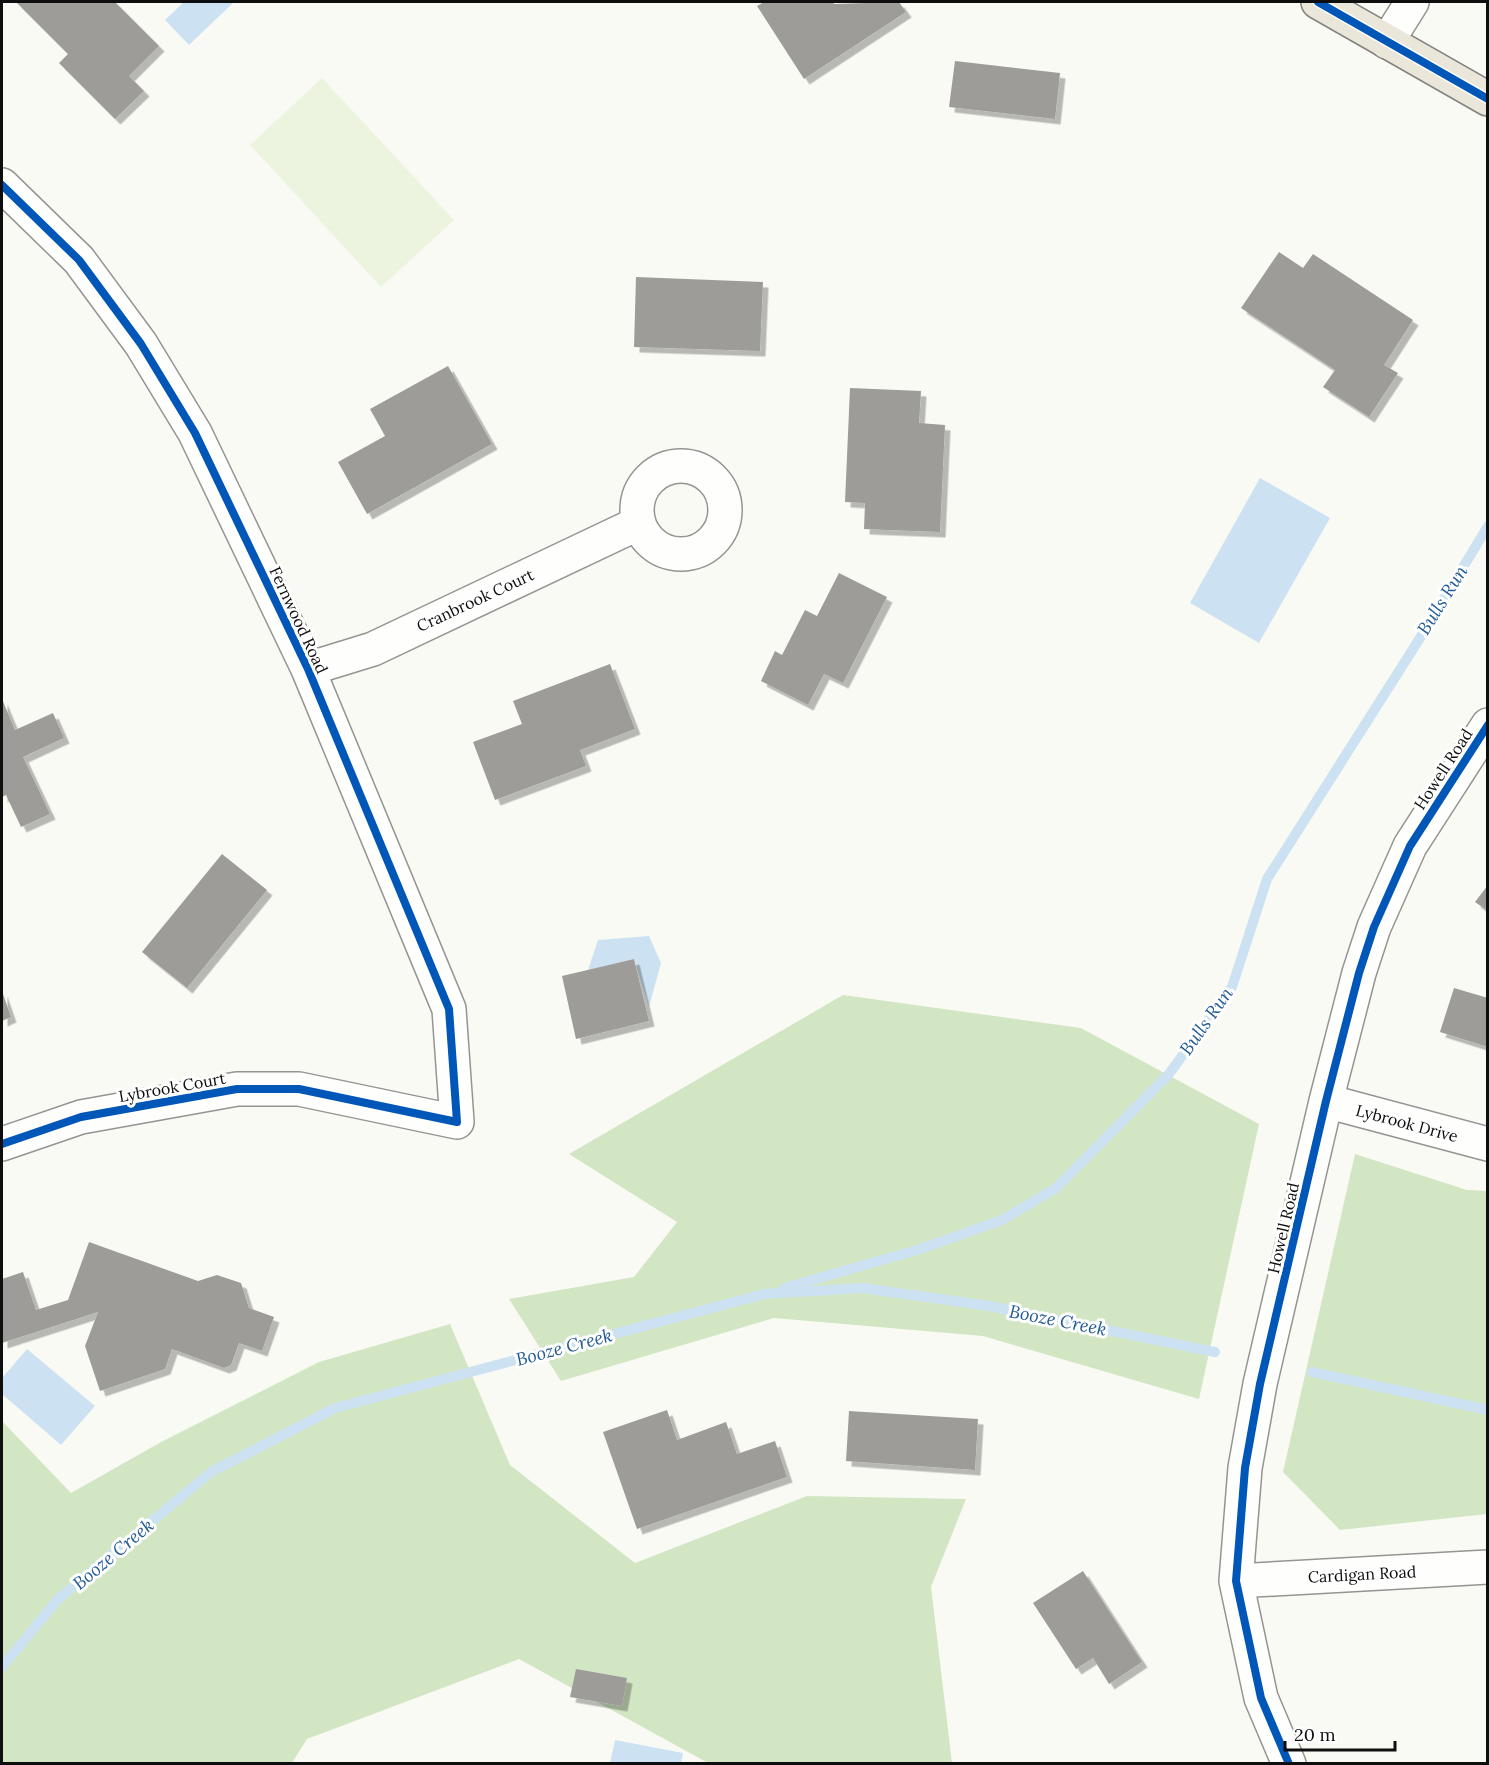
<svg xmlns="http://www.w3.org/2000/svg" width="1489" height="1765" viewBox="0 0 1489 1765" font-family="Lora,serif">
<style>
.forest{fill:#d2e6c4}
.pitch{fill:#ecf3df}
.water{fill:#cce2f2}
.lines{fill:none;stroke-linecap:round;stroke-linejoin:round}
.stream{stroke:#cce2f2;stroke-width:10}
.building{fill:#9e9c99;filter:url(#shadow)}
.minor-casing{stroke:#949492;stroke-width:36}
.major-casing{stroke:#82827f;stroke-width:36}
.minor{stroke:#fefefd;stroke-width:33}
.major{stroke:#eae7da;stroke-width:33}
.cycleway-casing{stroke:#fff;stroke-width:11}
.cycleway{stroke:#0057b8;stroke-width:8}
.labels{text-anchor:middle;dominant-baseline:central;stroke-width:6;stroke-linejoin:round;paint-order:stroke}
.street-label{font-size:16px;fill:#0e0e0e;stroke:#fff}
.water-label{font-size:18px;font-style:italic;fill:#225b95;stroke:#fff}
</style>
<defs>
<filter id="shadow"><feDropShadow dx="5.5" dy="5.5" stdDeviation="0" flood-color="#0004"/></filter>
</defs>
<rect width="100%" height="100%" fill="#fafaf4"/>
<path class="forest" d="M 843,995 L 1081,1028 L 1259,1124 L 1199,1399 L 983,1336 L 774,1318 L 561,1381 L 509,1299 L 634,1277 L 677,1222 L 569,1154 Z
M 1355,1154 L 1467,1190 L 1487,1191 L 1487,1514 L 1340,1530 L 1283,1472 Z
M 450,1324 L 510,1465 L 635,1563 L 807,1496 L 966,1499 L 931,1587 L 952,1763 L 708,1763 L 519,1659 L 307,1739 L 292,1763 L 2,1763 L 2,1421 L 71,1493 L 161,1442 L 319,1362 Z"/>
<path class="pitch" d="M 322,78 L 454,220 L 381,287 L 250,145 Z"/>
<path class="water" d="M 184,2 L 234,2 L 189,45 L 165,20 Z
M 1260,478 L 1330,518 L 1259,643 L 1190,603 Z
M 649,936 L 661,963 L 649,1007 L 634,959 L 588,970 L 598,940 Z
M 27,1349 L 95,1406 L 61,1445 L 2,1394 L 2,1378 Z
M 615,1740 L 683,1753 L 681,1763 L 610,1763 Z"/>
<g class="lines">
<path class="stream" d="M 784,1288 L 917,1250 L 1002,1220 L 1056,1188 L 1169,1074 L 1232,987 L 1267,879 L 1420,638 L 1488,526
M 1312,1372 L 1488,1410
M 2,1667 L 58,1599 L 211,1472 L 335,1408 L 764,1294 L 863,1288 L 989,1306 L 1215,1352"/>
</g>
<path class="building" d="M 16,2 L 115,2 L 159,46 L 129,76 L 144,91 L 115,119 L 59,63 L 68,54 Z
M 764,2 L 833,2 L 834,4 L 899,2 L 906,12 L 804,79 L 757,6 Z
M 955,61 L 1060,73 L 1055,119 L 949,107 Z
M 1279,252 L 1303,268 L 1313,254 L 1413,320 L 1384,365 L 1398,373 L 1369,417 L 1323,387 L 1335,370 L 1241,308 Z
M 636,277 L 763,282 L 760,351 L 634,347 Z
M 448,366 L 492,444 L 367,514 L 338,462 L 385,436 L 370,409 Z
M 850,388 L 921,391 L 919,423 L 945,425 L 940,532 L 864,529 L 865,503 L 845,502 Z
M 839,573 L 887,597 L 843,683 L 824,674 L 808,705 L 761,681 L 775,651 L 782,655 L 805,610 L 817,616 Z
M 610,664 L 635,729 L 580,750 L 586,766 L 495,800 L 473,742 L 522,724 L 513,701 Z
M 2,699 L 15,730 L 53,713 L 64,738 L 23,757 L 50,814 L 21,827 L 6,795 L 2,797 Z
M 222,854 L 267,890 L 187,988 L 142,952 Z
M 1488,885 L 1488,911 L 1475,902 Z
M 634,959 L 649,1021 L 576,1039 L 562,976 Z
M 1454,988 L 1488,998 L 1488,1047 L 1440,1032 Z
M 2,991 L 11,1017 L 2,1021 Z
M 89,1242 L 198,1281 L 217,1275 L 241,1283 L 249,1308 L 274,1317 L 262,1351 L 239,1343 L 231,1365 L 224,1368 L 172,1349 L 165,1369 L 100,1391 L 85,1346 L 98,1312 L 2,1343 L 2,1279 L 23,1272 L 36,1310 L 68,1300 Z
M 667,1410 L 677,1440 L 726,1422 L 737,1454 L 775,1441 L 787,1477 L 637,1529 L 603,1432 Z
M 849,1411 L 978,1419 L 975,1470 L 846,1461 Z
M 1083,1571 L 1142,1662 L 1109,1684 L 1093,1658 L 1076,1669 L 1033,1603 Z
M 576,1669 L 627,1678 L 622,1706 L 570,1697 Z"/>
<g class="lines">
<g class="minor-casing">
<path id="minor" d="M 1387,42 L 1412,2
M 2,185 L 79,260 L 141,344 L 195,433 L 308,669 L 449,1009 L 457,1122 L 299,1089 L 237,1089 L 81,1117 L 2,1144
M637 510a44 44 0 1 1 88 0a44 44 0 1 1-88 0Z
M 308,669 L 373,649 L 639,523
M 1326,1101 L 1488,1144
M 1236,1581 L 1488,1567
M 1289,1764 L 1261,1698 L 1236,1581 L 1245,1468 L 1260,1384 L 1326,1101 L 1359,973 L 1374,927 L 1410,846 L 1488,725"/>
</g>
<g class="major-casing">
<path id="major" d="M 1318,2 L 1488,99"/>
</g>
<use href="#minor" class="minor"/>
<use href="#major" class="major"/>
<g class="cycleway-casing">
<path id="cycleway" d="M 1318,2 L 1488,99
M 2,185 L 79,260 L 141,344 L 195,433 L 308,669 L 449,1009 L 457,1122 L 299,1089 L 237,1089 L 81,1117 L 2,1144
M 1289,1764 L 1261,1698 L 1236,1581 L 1245,1468 L 1260,1384 L 1326,1101 L 1359,973 L 1374,927 L 1410,846 L 1488,725"/>
</g>
<use href="#cycleway" class="cycleway"/>
</g>
<g class="labels">
<g class="street-label">
<text transform="translate(475 600) rotate(-25)">Cranbrook Court</text>
<text transform="translate(299 620) rotate(65)">Fernwood Road</text>
<text transform="translate(1443 769) rotate(-57)">Howell Road</text>
<text transform="translate(172 1087) rotate(-10)">Lybrook Court</text>
<text transform="translate(1407 1123) rotate(15)">Lybrook Drive</text>
<text transform="translate(1283 1228) rotate(-77)">Howell Road</text>
<text transform="translate(1362 1574) rotate(-3)">Cardigan Road</text>
</g>
<g class="water-label">
<text transform="translate(1442 600) rotate(-58)">Bulls Run</text>
<text transform="translate(1206 1021) rotate(-55)">Bulls Run</text>
<text transform="translate(1058 1320) rotate(11)">Booze Creek</text>
<text transform="translate(564 1347) rotate(-15)">Booze Creek</text>
<text transform="translate(113 1554) rotate(-40)">Booze Creek</text>
</g>
</g>
<rect width="1489" height="1765" fill="none" stroke="#0e0e0e" stroke-width="6"/>
<path d="M1285 1741v9h110v-9" fill="none" stroke="#0e0e0e" stroke-width="3"/>
<text x="1294" y="1741" font-size="18" fill="#0e0e0e" stroke="#ffffff" stroke-width="4.5" paint-order="stroke">20 m</text>
</svg>
